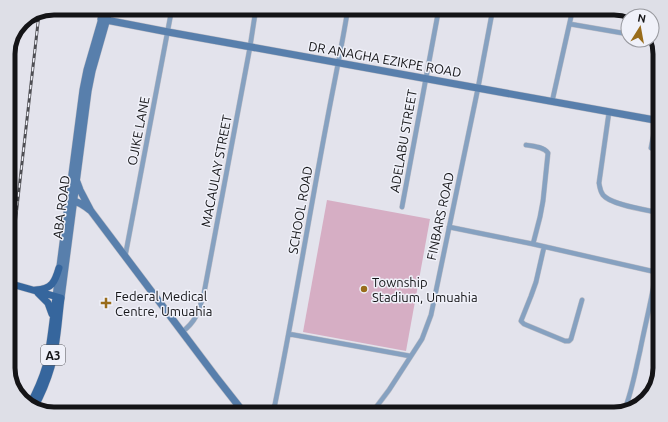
<svg xmlns="http://www.w3.org/2000/svg" width="668" height="422" viewBox="0 0 668 422" font-family="Ubuntu,sans-serif">
<style>
.green{fill:#d6aec4}
.lines{fill:none;stroke-linecap:round;stroke-linejoin:round}
.street-casing{stroke:#bebec6;stroke-width:5.5}
.secondary-casing{stroke:#bebec6;stroke-width:8}
.primary-casing{stroke:#bebec6;stroke-width:8}
.street{stroke:#86a1c0;stroke-width:4.5}
.secondary{stroke:#587fac;stroke-width:7}
.primary{stroke:#36669d;stroke-width:7}
.rail-casing{stroke:#4e4e53;stroke-width:3}
.rail{stroke:#f0f1f9;stroke-width:1.5;stroke-dasharray:4.5;stroke-linecap:butt}
.poi-dot{fill:#996c1b;stroke:#f0f1f9;stroke-width:1.5}
.labels{text-anchor:middle;dominant-baseline:central;stroke-width:3;stroke-linejoin:round;paint-order:stroke}
.shield{fill:#f0f1f9;stroke:#56565b;stroke-width:1}
.shield-label{font-size:12px;font-weight:bold;fill:#141417}
.street-label{font-size:13px;fill:#141417;stroke:#f0f1f9}
.poi-label{font-size:13px;fill:#141417;stroke:#f0f1f9;text-anchor:start}
.rim{fill:none;stroke:#141417;stroke-width:5}
</style>
<rect width="100%" height="100%" fill="#e3e3ec"/>
<path class="green" d="M 327,200 L 430,219 L 406,351 L 303,332 Z"/>
<g class="lines">
<g class="street-casing">
<path id="street" d="M 570,24 L 628,34
M 552,102 L 573,8
M 609,112 L 599,183 C 600,188 600,191 603,195 C 611,205 647,210 660,213
M 526,145 C 534,146 544,147 548,153 L 543,201 L 540,217 L 533,244
M 651,148 L 660,102
M 402,207 L 439,8
M 449,227 L 533,244 L 660,273
M 544,247 L 536,282 L 531,296 L 521,321 L 524,324 L 565,341 L 569,341 L 571,339 L 582,300
M 125,257 L 172,8
M 182,332 C 197,321 199,310 204,293 L 250,47 L 256,8
M 289,334 L 410,356
M 624,411 C 632,392 635,372 640,351 C 645,325 652,299 656,272
M 271,414 L 275,404 C 294,310 309,216 327,121 C 334,83 342,46 348,8
M 371,414 L 389,390 L 422,339 L 431,315 L 478,88 L 493,8"/>
</g>
<g class="secondary-casing">
<path id="secondary" d="M 101,19 L 168,32 L 660,121
M 77,182 L 80,190 L 91,211 L 216,377 L 245,414
M 70,200 C 77,201 85,206 91,211
M 56,297 L 83,90 L 87,70 L 105,8
M 61,298 L 88,91 L 92,71 L 110,8"/>
</g>
<g class="primary-casing">
<path id="primary" d="M 8,283 L 61,298 C 58,321 57,345 51,367 C 47,381 41,395 34,408
M 36,290 C 52,289 55,282 59,268
M 38,293 L 48,303 L 52,314
M 29,406 C 36,393 42,380 46,366 C 51,343 53,320 56,297"/>
</g>
<use href="#street" class="street"/>
<use href="#secondary" class="secondary"/>
<use href="#primary" class="primary"/>
<g class="rail-casing">
<path id="rail" d="M 8,286 L 39,14"/>
</g>
<use href="#rail" class="rail"/>
</g>
<g class="poi-dot">
<circle cx="364" cy="289" r="4"/>
<path d="M104 297h4v4h4v4h-4v4h-4v-4h-4v-4h4z"/>
</g>
<g class="labels">
<rect class="shield" x="41" y="345" width="24" height="20" rx="3"/>
<g class="shield-label">
<text x="53" y="355">A3</text>
</g>
<g class="street-label">
<text transform="translate(385 59) rotate(10)">DR ANAGHA EZIKPE ROAD</text>
<text transform="translate(138 131) rotate(-79)">OJIKE LANE</text>
<text transform="translate(403 141) rotate(-80)">ADELABU STREET</text>
<text transform="translate(216 171) rotate(-79)">MACAULAY STREET</text>
<text transform="translate(61 207) rotate(-83)">ABA ROAD</text>
<text transform="translate(300 210) rotate(-80)">SCHOOL ROAD</text>
<text transform="translate(440 216) rotate(-78)">FINBARS ROAD</text>
</g>
<g class="poi-label">
<text x="372" y="282">Township<tspan x="372" dy="15">Stadium, Umuahia</tspan></text>
<text x="115" y="296">Federal Medical<tspan x="115" dy="15">Centre, Umuahia</tspan></text>
</g>
</g>
<path d="M0 0H668V422H0ZM54 15H614A39 39 0 0 1 653 54V368A39 39 0 0 1 614 407H54A39 39 0 0 1 15 368V54A39 39 0 0 1 54 15Z" fill="#dedfe7" fill-rule="evenodd"/>
<path class="rim" d="M54 15H614A39 39 0 0 1 653 54V368A39 39 0 0 1 614 407H54A39 39 0 0 1 15 368V54A39 39 0 0 1 54 15Z"/>
<g transform="translate(640 28) rotate(11)"><circle r="19" fill="#f0f1f9" stroke="#98999f"/>
<path d="M0-3L7 15L0 10L-7 15Z" fill="#996c1b"/>
<text y="-6" font-size="11" font-weight="bold" text-anchor="middle" fill="#141417">N</text>
</g>
</svg>
